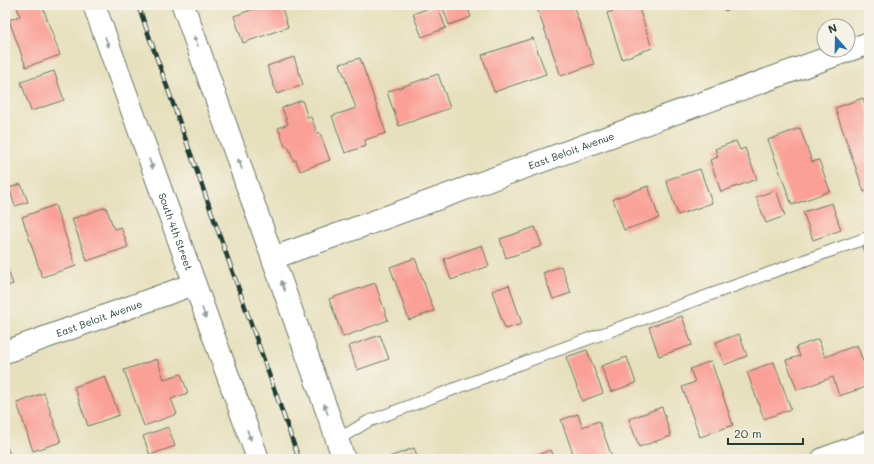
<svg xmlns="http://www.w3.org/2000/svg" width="874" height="464" viewBox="0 0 874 464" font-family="Mali,sans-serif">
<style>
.building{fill:#faa097}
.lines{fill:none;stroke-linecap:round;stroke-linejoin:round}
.service-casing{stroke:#657664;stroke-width:13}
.minor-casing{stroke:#657664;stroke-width:24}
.service{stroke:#fff;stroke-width:11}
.minor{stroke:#fff;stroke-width:22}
.rail-casing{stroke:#1f3d34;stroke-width:4.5}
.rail{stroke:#f7f3e8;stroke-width:3;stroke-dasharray:9;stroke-linecap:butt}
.oneway{fill:#8f9e9a}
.labels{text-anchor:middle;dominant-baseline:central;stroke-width:3.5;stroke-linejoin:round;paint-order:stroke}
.street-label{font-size:10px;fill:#1f3d34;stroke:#f7f3e8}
</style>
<rect width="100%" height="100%" fill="#f7f3e8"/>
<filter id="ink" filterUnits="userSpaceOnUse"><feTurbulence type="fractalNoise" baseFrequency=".025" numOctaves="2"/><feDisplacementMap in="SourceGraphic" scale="8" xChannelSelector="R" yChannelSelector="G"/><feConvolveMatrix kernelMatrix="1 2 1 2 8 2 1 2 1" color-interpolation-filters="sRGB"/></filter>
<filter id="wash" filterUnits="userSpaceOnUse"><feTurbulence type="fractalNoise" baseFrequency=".012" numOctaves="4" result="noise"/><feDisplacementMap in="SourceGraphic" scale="16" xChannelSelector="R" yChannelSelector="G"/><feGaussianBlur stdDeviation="0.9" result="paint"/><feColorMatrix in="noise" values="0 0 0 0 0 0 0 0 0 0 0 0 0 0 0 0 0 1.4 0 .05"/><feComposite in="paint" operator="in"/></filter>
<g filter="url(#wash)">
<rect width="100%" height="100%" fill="#e7e0bd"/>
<g id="blocks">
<path class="building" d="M 23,5 L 42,5 L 60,55 L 26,67 L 9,20 L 20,16 L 17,7 Z
M 265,5 L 281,5 L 288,27 L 243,43 L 234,16 Z
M 437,5 L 446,28 L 422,37 L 413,14 Z
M 442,5 L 467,5 L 471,17 L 449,25 Z
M 555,5 L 573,5 L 594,64 L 561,76 L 538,11 Z
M 631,5 L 638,5 L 652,48 L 622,59 L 607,13 Z
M 722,5 L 742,5 L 725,11 Z
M 533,38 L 546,74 L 494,92 L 482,55 Z
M 294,57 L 303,85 L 277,94 L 267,66 Z
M 360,58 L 386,133 L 365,140 L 366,146 L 345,153 L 332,116 L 356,108 L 340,64 Z
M 54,71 L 64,100 L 31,111 L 21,82 Z
M 438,74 L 450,108 L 399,126 L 387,92 Z
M 863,98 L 869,115 L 869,190 L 864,192 L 835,108 Z
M 302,100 L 308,118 L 311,117 L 317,133 L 320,133 L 330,160 L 300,171 L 296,160 L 294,161 L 288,146 L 285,146 L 278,128 L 288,124 L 282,108 Z
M 5,105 L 8,113 L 5,114 Z
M 800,128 L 812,162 L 819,160 L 830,191 L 792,205 L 768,140 Z
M 736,141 L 740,150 L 745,148 L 757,179 L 721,192 L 710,160 L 718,157 L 715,149 Z
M 700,169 L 712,203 L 678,215 L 666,180 Z
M 21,184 L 28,202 L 15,206 L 9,188 Z
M 648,186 L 659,218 L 624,230 L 613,199 Z
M 776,190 L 785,216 L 766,223 L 756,197 Z
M 832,203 L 841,230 L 813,240 L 803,212 Z
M 55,205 L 76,266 L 42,277 L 22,217 Z
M 106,207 L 114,229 L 121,227 L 128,247 L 87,261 L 72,219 Z
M 535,227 L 542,246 L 506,258 L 500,239 Z
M 869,244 L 869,264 L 862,247 Z
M 482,245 L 489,266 L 451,280 L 444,259 Z
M 415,258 L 434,311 L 409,320 L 390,267 Z
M 5,262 L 13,284 L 5,287 Z
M 561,266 L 571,293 L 553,299 L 543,273 Z
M 375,283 L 388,320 L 343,337 L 329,299 Z
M 509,285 L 522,324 L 505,329 L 492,291 Z
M 682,316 L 692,345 L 659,356 L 649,327 Z
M 739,334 L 747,356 L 724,365 L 716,342 Z
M 380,335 L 389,359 L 357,370 L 349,346 Z
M 818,339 L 825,357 L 857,345 L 869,377 L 869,386 L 839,396 L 833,377 L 797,390 L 786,360 L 800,356 L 796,347 Z
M 587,350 L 603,393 L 582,401 L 566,357 Z
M 627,357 L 636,383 L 611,392 L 601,366 Z
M 157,359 L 164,379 L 181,374 L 188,393 L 171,399 L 177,414 L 144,426 L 124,370 Z
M 711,361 L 733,425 L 700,437 L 682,387 L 695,382 L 690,369 Z
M 774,362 L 791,409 L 764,419 L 747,372 Z
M 105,376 L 119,415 L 88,426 L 74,387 Z
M 44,393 L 61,442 L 33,451 L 17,403 Z
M 662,407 L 671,436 L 639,447 L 629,419 Z
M 578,414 L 582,427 L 599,421 L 612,457 L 607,459 L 575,459 L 561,420 Z
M 168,427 L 175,446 L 150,455 L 143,436 Z
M 5,442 L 11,457 L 6,459 L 5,459 Z
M 414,448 L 418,459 L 384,459 Z
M 551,450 L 555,459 L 525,459 Z
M 43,454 L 45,459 L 28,459 Z"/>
</g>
</g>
<g filter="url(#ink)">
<use href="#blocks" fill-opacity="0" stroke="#657664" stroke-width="1"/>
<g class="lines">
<g class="service-casing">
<path id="service" d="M 337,440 L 367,422 L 533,359 L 869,237"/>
</g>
<g class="minor-casing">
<g id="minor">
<path id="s1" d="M 94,5 L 258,459"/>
<path d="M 183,5 L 344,459"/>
<path id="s2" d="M 273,258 L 869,43"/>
<path id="s3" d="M 5,352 L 194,284"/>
<path d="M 823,459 L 869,442"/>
</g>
</g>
<use href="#service" class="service"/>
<use href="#minor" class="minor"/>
<g class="rail-casing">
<path id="rail" d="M 138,5 L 299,459"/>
</g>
<use href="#rail" class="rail"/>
</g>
<defs><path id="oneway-solid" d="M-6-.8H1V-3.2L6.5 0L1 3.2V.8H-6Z"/></defs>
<g class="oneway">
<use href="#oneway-solid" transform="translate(196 41) rotate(-110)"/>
<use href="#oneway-solid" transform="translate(107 42) rotate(70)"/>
<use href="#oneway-solid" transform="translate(151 164) rotate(70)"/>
<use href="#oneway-solid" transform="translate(240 164) rotate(-110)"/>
<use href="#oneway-solid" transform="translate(283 286) rotate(-109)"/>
<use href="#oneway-solid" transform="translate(204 313) rotate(70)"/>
<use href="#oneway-solid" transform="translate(326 409) rotate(-109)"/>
<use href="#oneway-solid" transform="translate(249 435) rotate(70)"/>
</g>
</g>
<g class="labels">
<g class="street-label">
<text stroke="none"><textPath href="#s2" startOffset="317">East Beloit Avenue</textPath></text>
<text stroke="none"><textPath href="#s1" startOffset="241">South 4th Street</textPath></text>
<text stroke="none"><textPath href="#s3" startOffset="100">East Beloit Avenue</textPath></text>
</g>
</g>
<rect width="874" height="464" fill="none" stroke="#f7f3e8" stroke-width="20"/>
<g transform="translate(836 38) rotate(340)"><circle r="19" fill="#f7f3e8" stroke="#a1aaa0"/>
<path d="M0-3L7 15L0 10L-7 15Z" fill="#1f6fb2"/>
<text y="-6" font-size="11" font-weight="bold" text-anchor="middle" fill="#1f3d34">N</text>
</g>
<path d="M728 438v6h75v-6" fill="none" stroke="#1f3d34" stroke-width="2"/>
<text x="734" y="438" font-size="12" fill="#1f3d34" stroke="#f7f3e8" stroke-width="3" paint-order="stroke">20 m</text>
</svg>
